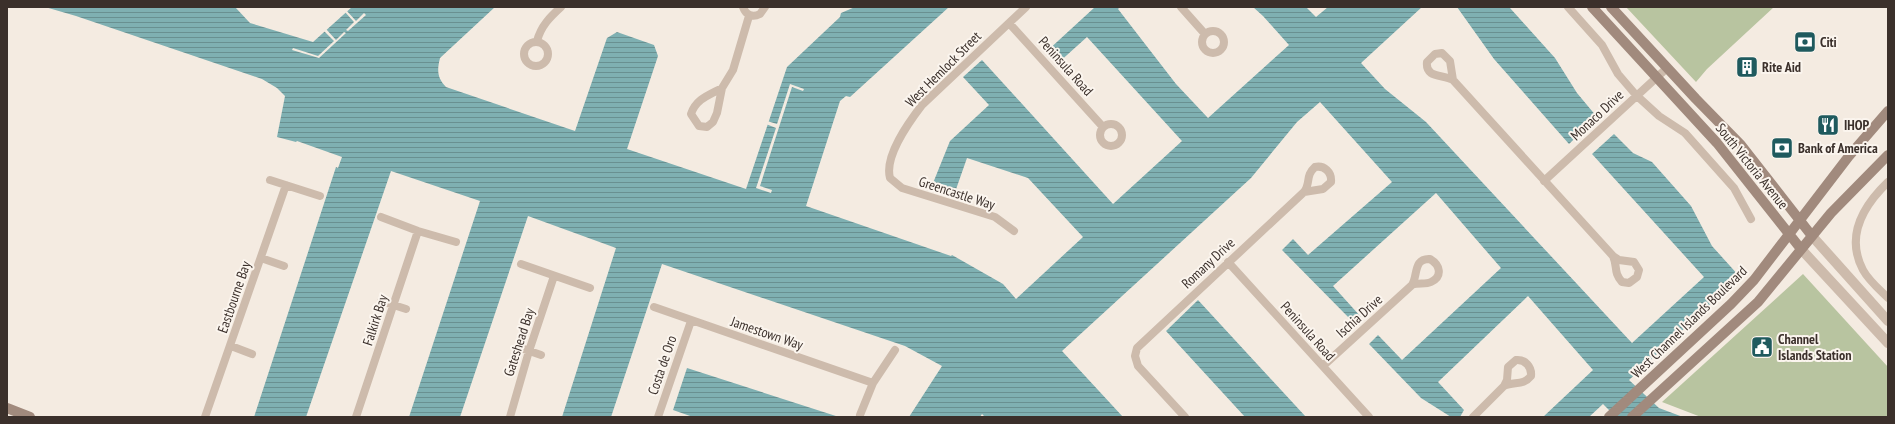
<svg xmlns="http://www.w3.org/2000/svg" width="1895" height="424" viewBox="0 0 1895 424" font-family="'PT Sans Narrow',sans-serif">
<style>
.green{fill:#b8c4a0}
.water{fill:url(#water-rules)}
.pier{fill:#f4ebe1}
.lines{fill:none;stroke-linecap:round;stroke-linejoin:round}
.minor{stroke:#cdbbac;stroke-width:8}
.tertiary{stroke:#cdbbac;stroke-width:10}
.secondary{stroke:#a18a7d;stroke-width:10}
.labels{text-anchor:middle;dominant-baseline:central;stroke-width:4;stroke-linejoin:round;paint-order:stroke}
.poi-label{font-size:14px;font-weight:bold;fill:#3b302b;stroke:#fbf5ee;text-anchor:start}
.street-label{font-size:14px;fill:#3b302b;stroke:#fbf5ee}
</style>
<defs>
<pattern id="water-rules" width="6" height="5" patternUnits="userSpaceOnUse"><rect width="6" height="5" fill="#7fb0b2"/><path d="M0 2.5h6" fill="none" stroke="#699091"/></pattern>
</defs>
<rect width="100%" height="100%" fill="#f4ebe1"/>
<path class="green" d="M 1626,7 L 1774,7 L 1707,69 L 1696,82 Z
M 1803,274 L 1888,367 L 1888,417 L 1701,417 L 1662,402 Z"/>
<path class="water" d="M 45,7 L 235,7 L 250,23 L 313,42 L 352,7 L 495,7 L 440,58 C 437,70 437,78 446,87 L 575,131 L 607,38 L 617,32 L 654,45 L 658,56 L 627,149 L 746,189 L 787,67 L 840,17 L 841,13 L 855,7 L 949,7 L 850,97 L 846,96 L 840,101 L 806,206 L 951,256 L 952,255 L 1003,284 L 1016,299 L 1083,237 L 1028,178 L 967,158 L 954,195 L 931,188 L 950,141 L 989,105 L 963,77 L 982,60 L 1113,204 L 1182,141 L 1087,37 L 1057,64 L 1046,52 L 1095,7 L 1120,7 L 1118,9 L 1176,84 L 1208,118 L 1289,45 L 1263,16 L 1253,7 L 1306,7 L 1316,17 L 1328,7 L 1422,7 L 1361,63 L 1385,89 L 1426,122 L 1632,343 L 1704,277 L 1592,154 L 1614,134 L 1633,153 L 1652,162 L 1691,206 L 1712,246 L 1740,277 L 1629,380 L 1659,408 L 1683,417 L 1616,417 L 1603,404 L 1589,417 L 1543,417 L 1593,370 L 1528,296 L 1438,382 L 1464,410 L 1460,417 L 1451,417 L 1421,398 L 1369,344 L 1378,335 L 1402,360 L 1501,268 L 1436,193 L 1333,286 L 1361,317 L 1354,323 L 1282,250 L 1293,239 L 1308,255 L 1392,182 L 1320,102 L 1297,122 L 1251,178 L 1062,351 L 1123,417 L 985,417 L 982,414 L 980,417 L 909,417 L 942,366 L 905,346 L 662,264 L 611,417 L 562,417 L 616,248 L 528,216 L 460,417 L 409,417 L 480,201 L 391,171 L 306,417 L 254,417 L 336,167 L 338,168 L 342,157 L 297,141 L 296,142 L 277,137 L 285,96 L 277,88 L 262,79 L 76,16 Z
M 1457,7 L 1510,8 L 1555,58 L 1577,93 L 1597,117 L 1569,144 L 1494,59 Z
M 1198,300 L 1306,417 L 1245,417 L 1166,331 Z
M 687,368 L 839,417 L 693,417 L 673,410 Z"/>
<path class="pier" d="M 346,10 L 356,21 L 364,13 L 366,15 L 348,31 L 346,30 L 354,22 L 345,12 Z
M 326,29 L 336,40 L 344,32 L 346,33 L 319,58 L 292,50 L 293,48 L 318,56 L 334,41 L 324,31 Z
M 790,84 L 804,89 L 803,91 L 792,87 L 760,186 L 772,190 L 771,193 L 756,188 L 776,128 L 766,124 L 767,121 L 777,124 Z"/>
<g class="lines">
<path class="minor" d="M 743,7 C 746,15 752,18 760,14 L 765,7
M 1181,7 L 1205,34
M 1568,7 L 1602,45 L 1618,74 L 1636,95 L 1659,116 L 1685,133 L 1734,188 L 1751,219
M 1009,23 L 1103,127
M1202 42a11 11 0 1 1 22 0a11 11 0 1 1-22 0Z
M 537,41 C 541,26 550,17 561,7
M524 54a12 12 0 1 1 24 0a12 12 0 1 1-24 0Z
M 1453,80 L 1450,61 L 1442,53 L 1435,54 L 1427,62 C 1425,79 1444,74 1453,80 L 1613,256
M 722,88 C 709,95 696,99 691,114 L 699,126 L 707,127 L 713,122 L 717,113 L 722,88 L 733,70 L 749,16
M1100 135a11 11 0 1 1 22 0a11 11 0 1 1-22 0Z
M 1315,167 C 1324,165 1332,172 1331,182 L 1323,189 L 1304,192 C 1311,183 1305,176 1315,167 Z
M 270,180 L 320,196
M 1544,181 L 1667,68
M 1888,182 C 1863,206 1845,236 1863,270 C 1869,281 1880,290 1888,298
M 381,217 L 418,231 L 456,242
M 1014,231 L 995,217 L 902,188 L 890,178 C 884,156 909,122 922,105 L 1026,7
M 1613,256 L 1619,260 L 1634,262 L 1639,270 L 1637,277 L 1629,283 L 1622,282 C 1613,272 1618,267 1613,256 Z
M 261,258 L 284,266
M 1430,259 C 1440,265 1443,276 1431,282 C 1425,285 1418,282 1412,285 C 1418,276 1413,258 1430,259 Z
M 1228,262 L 1369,417
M 521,264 L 590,288
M 381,301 L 406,309
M 654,307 L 873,383
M 231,346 L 252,354
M 518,347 L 541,355
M 1516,360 C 1525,359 1532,367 1531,376 C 1523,386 1514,381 1504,386 L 1507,380 L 1508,367 Z
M 1323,366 L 1412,285
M 860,415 L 873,383 L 895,350
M 205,417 L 286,185
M 356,417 L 418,231
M 510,417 L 529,351 L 554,276
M 658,417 L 691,321
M 1185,417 L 1138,366 L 1135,356 L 1137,348 L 1304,192
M 1473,417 L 1504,386"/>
<path class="tertiary" d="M 1812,236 L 1888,321
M 1801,249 L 1888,343"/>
<path class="secondary" d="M 1592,7 L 1717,143 L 1801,249
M 1611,7 L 1696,99 L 1741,145 L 1812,236
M 7,408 L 30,417
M 1609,417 L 1731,304 L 1754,280 L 1849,156 L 1888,111
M 1632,417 L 1758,302 L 1831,213 L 1888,155"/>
</g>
<defs>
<g id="bank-square" transform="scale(1.15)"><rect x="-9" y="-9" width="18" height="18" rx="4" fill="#1f5a5e" stroke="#fbf5ee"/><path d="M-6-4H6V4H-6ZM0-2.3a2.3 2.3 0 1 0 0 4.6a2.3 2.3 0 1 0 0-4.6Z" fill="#fff"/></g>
<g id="building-square" transform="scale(1.15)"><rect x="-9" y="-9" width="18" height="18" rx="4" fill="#1f5a5e" stroke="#fbf5ee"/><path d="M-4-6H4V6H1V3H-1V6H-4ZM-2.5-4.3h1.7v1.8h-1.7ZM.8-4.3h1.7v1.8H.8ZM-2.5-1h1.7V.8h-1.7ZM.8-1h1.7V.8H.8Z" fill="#fff"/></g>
<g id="restaurant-square" transform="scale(1.15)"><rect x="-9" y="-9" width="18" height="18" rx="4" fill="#1f5a5e" stroke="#fbf5ee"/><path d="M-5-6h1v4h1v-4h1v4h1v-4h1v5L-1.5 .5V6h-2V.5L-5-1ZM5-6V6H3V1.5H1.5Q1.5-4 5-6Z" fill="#fff"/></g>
<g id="civic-square" transform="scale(1.15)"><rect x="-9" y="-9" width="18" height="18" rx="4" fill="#1f5a5e" stroke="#fbf5ee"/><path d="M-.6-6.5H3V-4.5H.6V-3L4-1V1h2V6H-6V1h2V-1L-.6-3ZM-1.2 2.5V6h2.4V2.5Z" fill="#fff"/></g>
</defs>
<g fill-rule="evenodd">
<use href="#bank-square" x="1805" y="42"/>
<use href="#building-square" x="1747" y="67"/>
<use href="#restaurant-square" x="1828" y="125"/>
<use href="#bank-square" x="1782" y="148"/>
<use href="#civic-square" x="1762" y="347"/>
</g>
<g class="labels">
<g class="poi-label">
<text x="1820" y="42">Citi</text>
<text x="1762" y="67">Rite Aid</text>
<text x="1844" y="125">IHOP</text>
<text x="1798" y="148">Bank of America</text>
<text x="1778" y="339">Channel<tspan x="1778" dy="16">Islands Station</tspan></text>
</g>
<g class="street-label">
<text transform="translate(1066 66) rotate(48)">Peninsula Road</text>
<text transform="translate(943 69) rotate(-45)">West Hemlock Street</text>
<text transform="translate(1597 115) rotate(-43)">Monaco Drive</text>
<text transform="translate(1752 166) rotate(51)">South Victoria Avenue</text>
<text transform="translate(957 193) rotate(18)">Greencastle Way</text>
<text transform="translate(1208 263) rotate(-43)">Romany Drive</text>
<text transform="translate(234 297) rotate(-71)">Eastbourne Bay</text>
<text transform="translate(1359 316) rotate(-42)">Ischia Drive</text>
<text transform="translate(375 320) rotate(-72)">Falkirk Bay</text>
<text transform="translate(1689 322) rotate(-44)">West Channel Islands Boulevard</text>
<text transform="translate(1308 331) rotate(48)">Peninsula Road</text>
<text transform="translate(767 333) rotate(19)">Jamestown Way</text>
<text transform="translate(519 342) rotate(-72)">Gateshead Bay</text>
<text transform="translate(662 365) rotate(-71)">Costa de Oro</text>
</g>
</g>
<rect width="1895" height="424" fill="none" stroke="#3b302b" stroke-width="16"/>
</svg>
